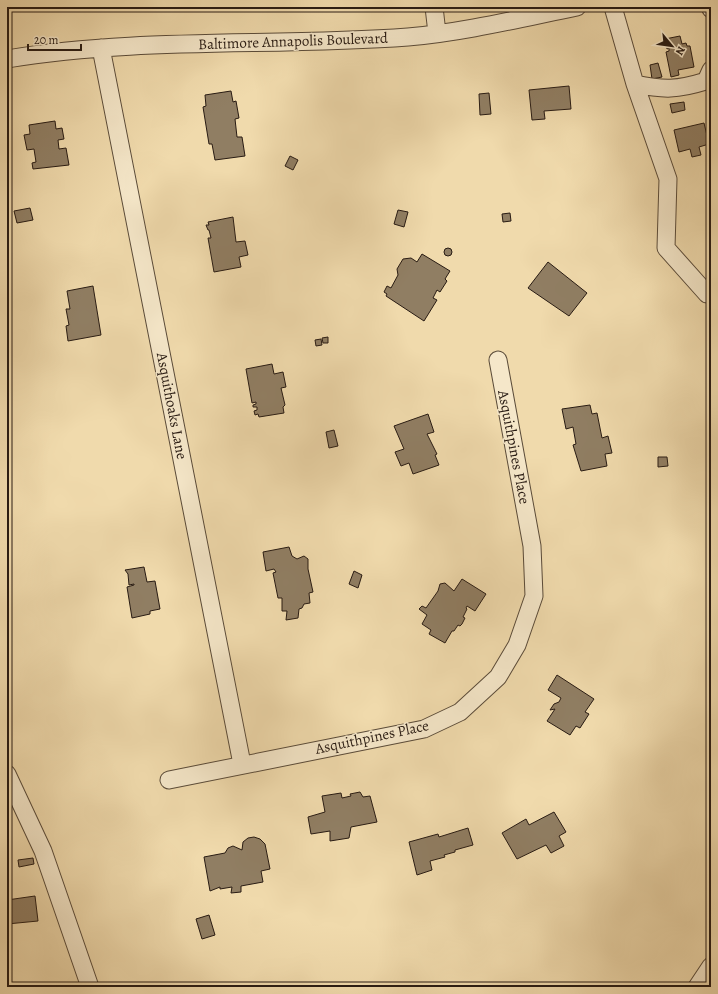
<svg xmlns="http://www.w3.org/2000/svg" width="718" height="994" viewBox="0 0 718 994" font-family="Alegreya,serif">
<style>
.building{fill:#907e63;stroke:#281b13}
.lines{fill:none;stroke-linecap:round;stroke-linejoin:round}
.minor-casing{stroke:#5a4b39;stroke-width:19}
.minor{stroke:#f5e7c9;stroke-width:17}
.labels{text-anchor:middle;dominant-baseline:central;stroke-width:3;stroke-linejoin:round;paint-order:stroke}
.street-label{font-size:15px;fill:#281b13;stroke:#f5e7c9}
</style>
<rect width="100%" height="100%" fill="#f0daac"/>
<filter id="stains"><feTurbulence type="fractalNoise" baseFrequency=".005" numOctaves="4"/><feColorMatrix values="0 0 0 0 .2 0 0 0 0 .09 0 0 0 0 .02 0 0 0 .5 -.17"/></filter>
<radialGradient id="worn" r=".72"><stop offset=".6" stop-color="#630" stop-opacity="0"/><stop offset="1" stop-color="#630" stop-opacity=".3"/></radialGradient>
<path class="building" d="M 680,36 L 682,44 L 686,43 L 687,46 L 690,46 L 694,67 L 678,70 L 679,75 L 671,77 L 666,52 L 669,51 L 669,48 L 667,49 L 665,39 Z
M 658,63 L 662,77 L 652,79 L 650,65 Z
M 569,86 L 571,109 L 544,111 L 545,119 L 532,120 L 529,90 Z
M 231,91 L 233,102 L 236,101 L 239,118 L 235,119 L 237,137 L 242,137 L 245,156 L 215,160 L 212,144 L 209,144 L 203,107 L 206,106 L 205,95 Z
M 489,93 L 491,114 L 480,115 L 479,94 Z
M 684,102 L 685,110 L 672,113 L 670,104 Z
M 55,121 L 56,129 L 62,128 L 64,139 L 58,140 L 59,149 L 66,148 L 69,165 L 33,169 L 32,163 L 36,162 L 34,149 L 27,150 L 24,135 L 30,134 L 29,125 Z
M 704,123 L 709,144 L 699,147 L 701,155 L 692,157 L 690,149 L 679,152 L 674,130 Z
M 290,156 L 298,160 L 293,170 L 285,166 Z
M 30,208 L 33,220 L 17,223 L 14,211 Z
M 398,210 L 408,212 L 404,227 L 394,224 Z
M 510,213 L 511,221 L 503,222 L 502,214 Z
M 233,217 L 236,242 L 245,241 L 248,255 L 239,257 L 241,267 L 214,272 L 208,238 L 211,238 L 209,230 L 208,230 L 206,225 L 209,225 L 208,222 Z
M444 252a4 4 0 1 1 8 0a4 4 0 1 1-8 0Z
M 422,254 L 450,271 L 445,279 L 447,281 L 440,292 L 437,290 L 433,298 L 437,300 L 424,321 L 386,296 L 387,294 L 384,292 L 387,286 L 391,288 L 398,275 L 397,269 L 403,259 L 411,258 L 417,262 Z
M 548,262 L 587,293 L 569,316 L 528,288 Z
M 93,286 L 101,335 L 68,341 L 66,326 L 69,325 L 66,309 L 70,309 L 67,291 Z
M 328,337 L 328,343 L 323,343 L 322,338 Z
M 321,339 L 322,345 L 316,346 L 315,340 Z
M 272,364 L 274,374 L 283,372 L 286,387 L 281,388 L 285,405 L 283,407 L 284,413 L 259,417 L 258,414 L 255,415 L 254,411 L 257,410 L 257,407 L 253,407 L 253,405 L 256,404 L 256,402 L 252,403 L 246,369 Z
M 590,405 L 592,414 L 597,413 L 602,438 L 608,436 L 612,453 L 605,454 L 607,466 L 581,471 L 573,445 L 576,444 L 573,427 L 566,429 L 562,409 Z
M 428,414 L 434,432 L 427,434 L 437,454 L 435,455 L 439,465 L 413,474 L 409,463 L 401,466 L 395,452 L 404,449 L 394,426 Z
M 334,430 L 338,446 L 329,448 L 326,432 Z
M 658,457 L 667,457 L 668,466 L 658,467 Z
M 289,547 L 292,556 L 297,559 L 304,556 L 308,559 L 308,569 L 313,592 L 309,593 L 310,603 L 304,604 L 302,608 L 299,609 L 298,618 L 286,620 L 287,611 L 282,611 L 282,598 L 278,598 L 273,573 L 276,572 L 274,569 L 266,571 L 263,552 Z
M 144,567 L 147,582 L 155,581 L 160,609 L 150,611 L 150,614 L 132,618 L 127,587 L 134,585 L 134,584 L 129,585 L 128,574 L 125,570 Z
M 354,571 L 362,575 L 358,588 L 349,584 Z
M 462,579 L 486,594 L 475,611 L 467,606 L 466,608 L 467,609 L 463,617 L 465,618 L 462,624 L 460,626 L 458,625 L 454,631 L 452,631 L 445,643 L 429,634 L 431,630 L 422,624 L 427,615 L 419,609 L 422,606 L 426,608 L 438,591 L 440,584 L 445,583 L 454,591 Z
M 557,675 L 594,699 L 585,712 L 589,714 L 580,728 L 576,726 L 570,735 L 547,721 L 555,709 L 550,710 L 554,704 L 559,702 L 561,698 L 548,690 Z
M 360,792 L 363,797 L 370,796 L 377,822 L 351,827 L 349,838 L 330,841 L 330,831 L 311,834 L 308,817 L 325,812 L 322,796 L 341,793 L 342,798 L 351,796 L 350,794 Z
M 554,812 L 566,832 L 559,836 L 564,846 L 551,853 L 546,845 L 517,859 L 502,833 L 526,819 L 529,825 Z
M 468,828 L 473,845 L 455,850 L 455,852 L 444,855 L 445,857 L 430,861 L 432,870 L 417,875 L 409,842 L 438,834 L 439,837 Z
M 254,837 L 260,839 L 265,844 L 270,869 L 261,871 L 263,882 L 241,886 L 241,892 L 231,893 L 232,887 L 220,889 L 220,887 L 210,891 L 204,857 L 225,853 L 228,848 L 233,846 L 242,850 L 243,842 L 248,838 Z
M 33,858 L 34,864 L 19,867 L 18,860 Z
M 35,896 L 38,921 L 7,924 L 7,900 Z
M 209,915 L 215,935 L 202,939 L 196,919 Z"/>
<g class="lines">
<g class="minor-casing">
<path id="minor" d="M 434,7 L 437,33
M 613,7 L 635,84 L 668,179 L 666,248 L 707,294 L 711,294
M 711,7 L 711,9
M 101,48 L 242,764
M 7,59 C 139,37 274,47 408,37 C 465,32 522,18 577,7
M 635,84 C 664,90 677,90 706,81 L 711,70
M 7,774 L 43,851 L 90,987
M 169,780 L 424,729 L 460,712 L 498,677 L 517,645 L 534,596 L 532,546 L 498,360
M 697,987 L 711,966"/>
</g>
<use href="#minor" class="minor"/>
</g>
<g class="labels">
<g class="street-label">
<text transform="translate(293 41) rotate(-2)">Baltimore Annapolis Boulevard</text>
<text transform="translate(172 406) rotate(79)">Asquithoaks Lane</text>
<text transform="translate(514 447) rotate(79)">Asquithpines Place</text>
<text transform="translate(372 737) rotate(-12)">Asquithpines Place</text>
</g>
</g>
<rect width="718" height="994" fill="none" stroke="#f0daac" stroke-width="24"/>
<rect x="8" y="8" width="702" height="978" fill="none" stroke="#281b13" stroke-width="2"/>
<rect x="12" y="12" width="694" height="970" fill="none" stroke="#281b13"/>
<g transform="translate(672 46) rotate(119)" stroke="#f5e7c9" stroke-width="3" paint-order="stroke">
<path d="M0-3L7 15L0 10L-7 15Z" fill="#281b13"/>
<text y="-6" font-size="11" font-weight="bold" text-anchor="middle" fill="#281b13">N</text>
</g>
<path d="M28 44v6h53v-6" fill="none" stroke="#281b13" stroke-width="2"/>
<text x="34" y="44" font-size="12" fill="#281b13" stroke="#f5e7c9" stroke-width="3" paint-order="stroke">20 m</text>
<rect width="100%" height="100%" filter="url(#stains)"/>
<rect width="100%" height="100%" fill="url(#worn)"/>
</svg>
